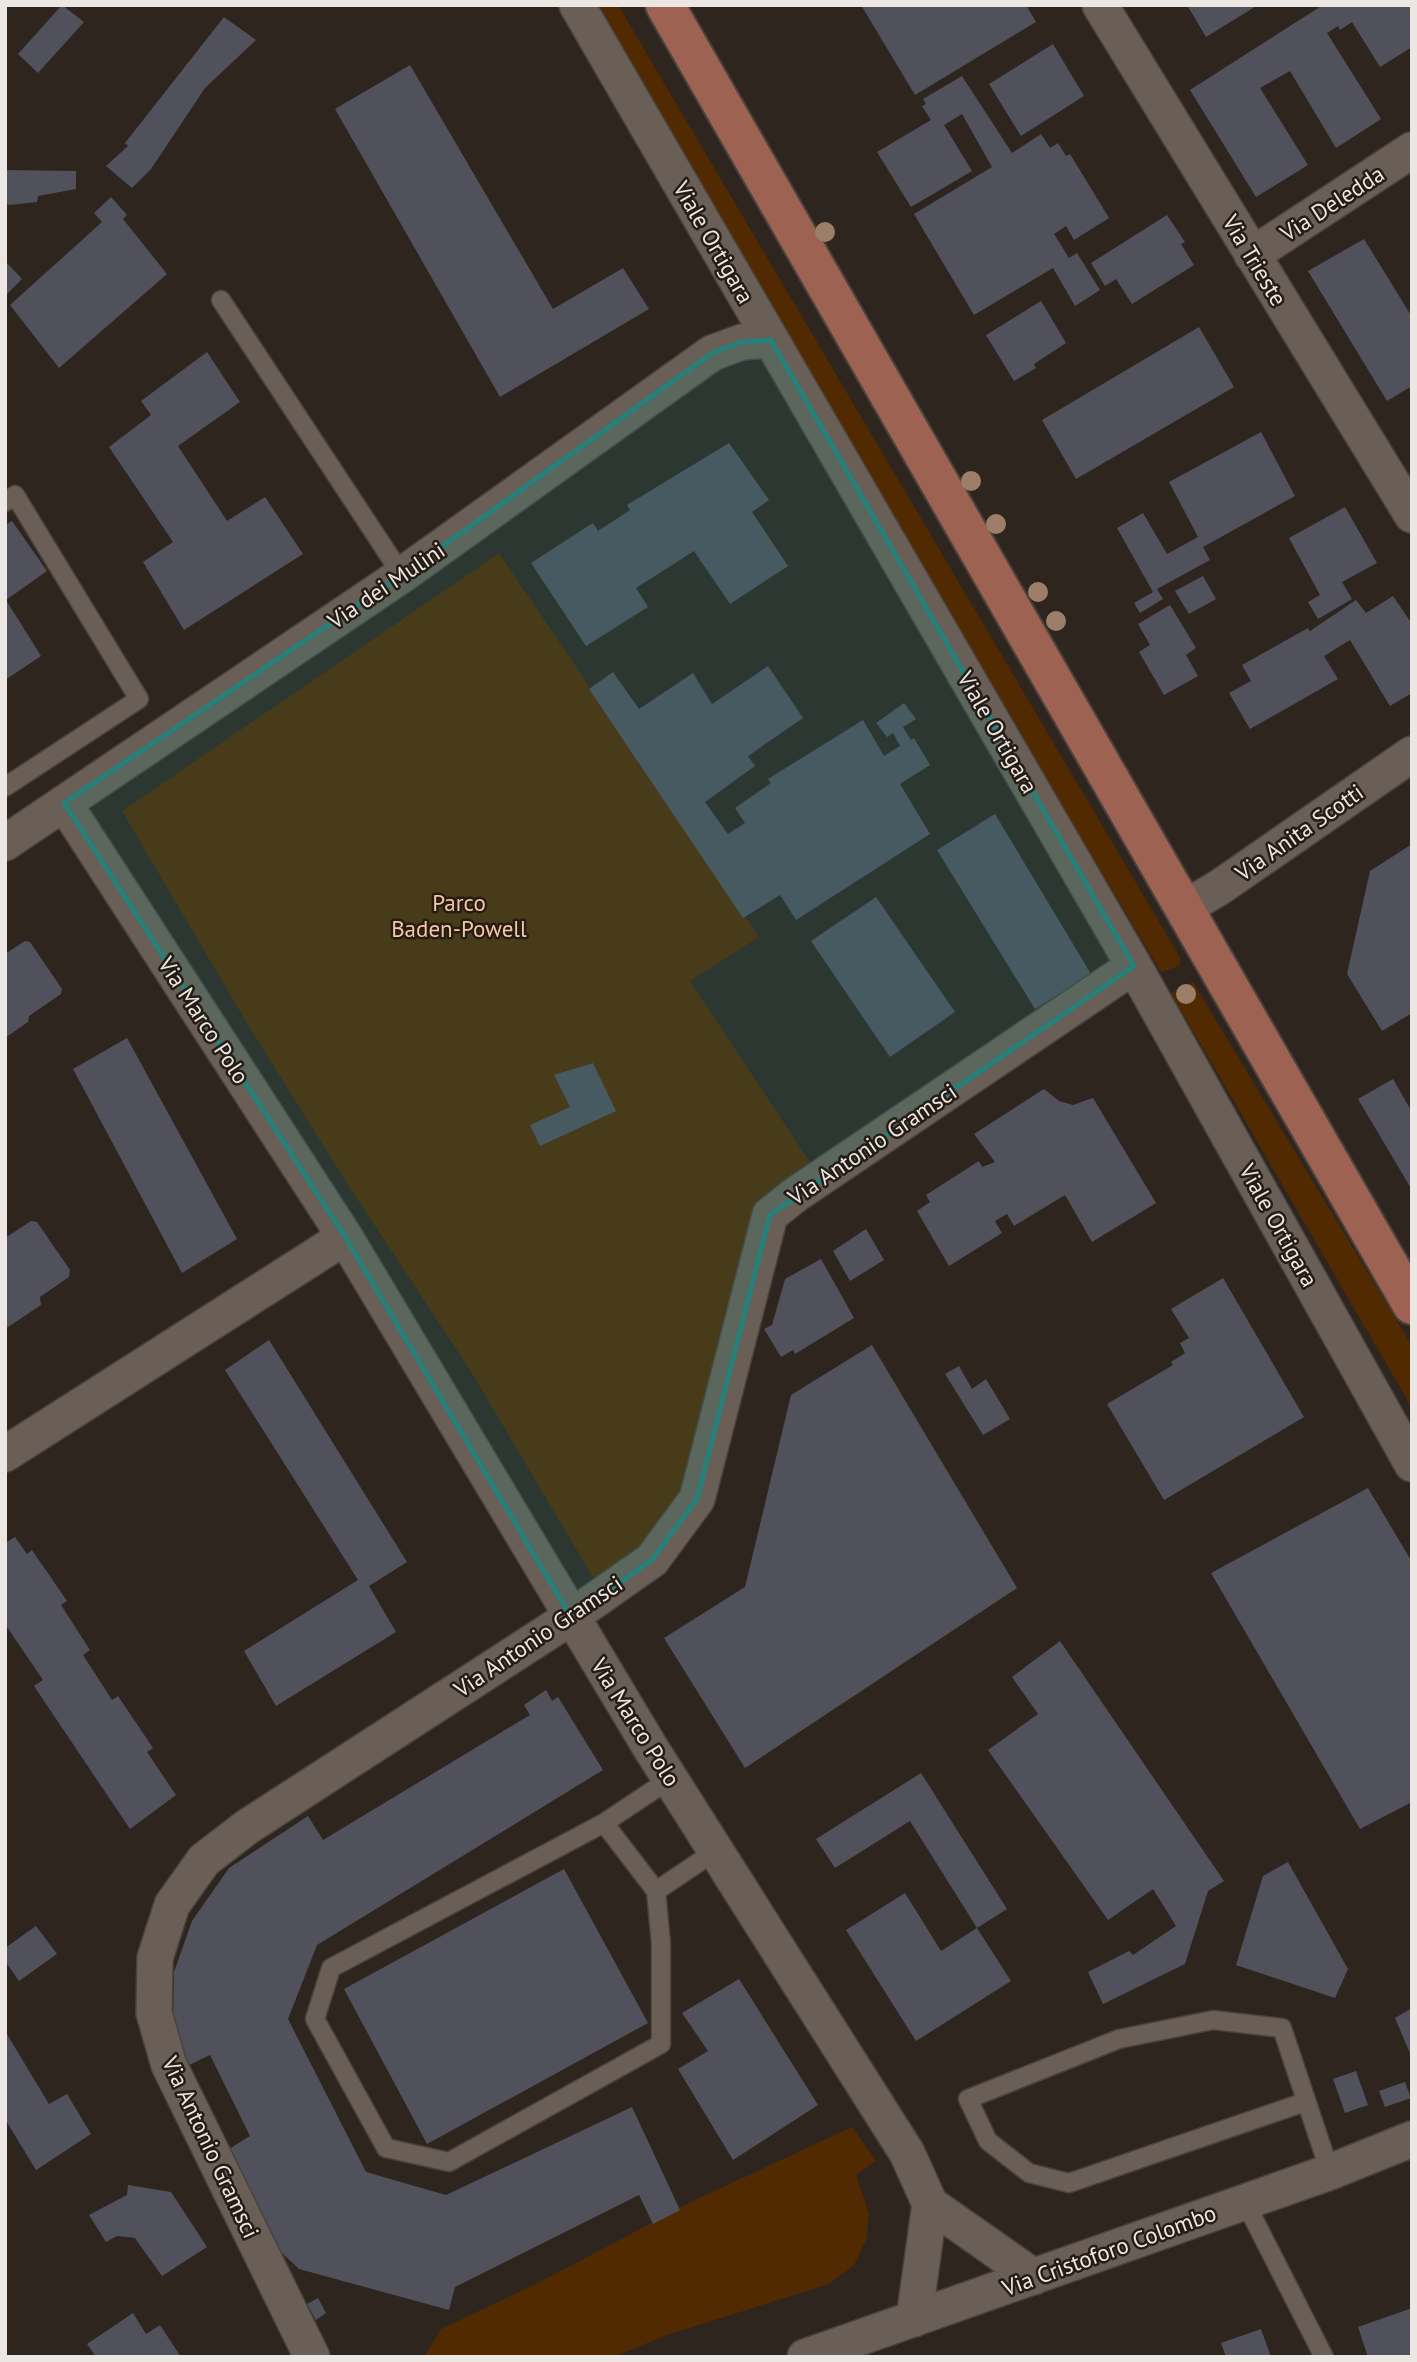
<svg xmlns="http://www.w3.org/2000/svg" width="1417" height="2362" viewBox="0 0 1417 2362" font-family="'PT Sans',sans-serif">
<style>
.green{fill:#512a02}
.building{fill:#51515c}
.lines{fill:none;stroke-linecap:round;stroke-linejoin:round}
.service-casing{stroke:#4a423d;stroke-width:21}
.minor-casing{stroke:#4a423d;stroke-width:38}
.primary-casing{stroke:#4a423d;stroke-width:42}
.service{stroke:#6a5f57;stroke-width:18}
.minor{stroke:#6a5f57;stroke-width:35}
.primary{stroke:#9d6252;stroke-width:38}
.tree{fill:#9d7e68}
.marked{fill:#25817a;fill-opacity:0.2;stroke:#25817a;stroke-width:5;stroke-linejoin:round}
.labels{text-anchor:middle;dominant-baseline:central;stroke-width:5;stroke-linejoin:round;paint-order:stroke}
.street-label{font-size:23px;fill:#ede7e3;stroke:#251c15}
.park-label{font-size:23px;fill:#f7c7a3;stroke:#251c15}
</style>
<rect width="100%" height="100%" fill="#2e251f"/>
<path class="green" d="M 587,5 L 618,5 L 1181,959 L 1179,966 L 1161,972 Z
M 499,553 L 759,937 L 690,981 L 815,1170 L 798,1179 L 682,1491 L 631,1562 L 594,1579 L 470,1370 L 350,1188 L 248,1025 L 122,811 Z
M 1193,982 L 1412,1346 L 1412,1408 L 1171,993 Z
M 852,2127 L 876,2161 L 856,2175 L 869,2214 L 866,2240 L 854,2265 L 829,2284 L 667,2335 L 613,2357 L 424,2357 L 441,2329 L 536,2284 L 697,2199 Z"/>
<path class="building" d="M 62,5 L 84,22 L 38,73 L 18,54 Z
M 861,5 L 1026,5 L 1036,22 L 915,95 Z
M 1187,5 L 1258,5 L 1206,37 Z
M 1323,5 L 1412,5 L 1412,47 L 1380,67 L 1352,22 L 1340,30 L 1338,26 L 1327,33 L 1381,119 L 1336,148 L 1290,71 L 1260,88 L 1308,165 L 1256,197 L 1190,90 Z
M 224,17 L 256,40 L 205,88 L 151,169 L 132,188 L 106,166 L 128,146 L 125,143 Z
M 1053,44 L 1084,96 L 1021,136 L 989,84 Z
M 410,65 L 553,309 L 623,268 L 649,309 L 500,397 L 335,109 Z
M 962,76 L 1012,153 L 1041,134 L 1050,148 L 1058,143 L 1066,156 L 1070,154 L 1109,218 L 1074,240 L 1066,226 L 1054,234 L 1069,258 L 1077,253 L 1100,290 L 1075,306 L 1053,268 L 974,315 L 914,214 L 992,167 L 962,114 L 944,125 L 972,171 L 911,207 L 877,152 L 931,120 L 922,106 L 926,104 L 923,99 Z
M 5,170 L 76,171 L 76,189 L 38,196 L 37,202 L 10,205 L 5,204 Z
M 111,197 L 127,215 L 123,219 L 167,274 L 59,368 L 10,305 L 102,222 L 94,213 Z
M 1167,215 L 1185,242 L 1181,244 L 1194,265 L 1132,304 L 1116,279 L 1105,286 L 1091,263 Z
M 1364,239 L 1412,317 L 1412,386 L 1387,401 L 1308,271 Z
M 5,261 L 22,279 L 5,296 Z
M 1041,301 L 1066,343 L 1034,364 L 1036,368 L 1014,381 L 986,335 Z
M 1199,327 L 1234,387 L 1076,479 L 1042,420 Z
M 207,352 L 240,402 L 178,446 L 227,521 L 265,497 L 303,554 L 184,630 L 143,562 L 173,542 L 109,447 L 151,415 L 141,401 Z
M 1261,432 L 1295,496 L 1203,547 L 1210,560 L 1157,589 L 1163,599 L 1140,613 L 1134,603 L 1153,592 L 1117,528 L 1143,513 L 1167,554 L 1198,537 L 1169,482 Z
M 729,443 L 769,500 L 752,512 L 788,566 L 730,604 L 694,551 L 636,588 L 648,607 L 586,646 L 531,563 L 593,523 L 598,531 L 630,510 L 627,505 Z
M 1345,507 L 1377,563 L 1342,582 L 1352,599 L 1318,619 L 1308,602 L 1320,595 L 1289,538 Z
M 12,521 L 47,571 L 6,600 L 41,656 L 5,680 L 5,525 Z
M 1203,576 L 1216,599 L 1189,614 L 1175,591 Z
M 1393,596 L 1412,624 L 1412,693 L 1390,706 L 1350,640 L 1324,656 L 1338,679 L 1250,729 L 1229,693 L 1251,681 L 1242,665 L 1308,628 L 1310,631 L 1356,600 L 1366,613 Z
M 1170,605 L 1196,648 L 1186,655 L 1198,676 L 1164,695 L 1139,652 L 1150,645 L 1138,624 Z
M 768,666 L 803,718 L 748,756 L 755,766 L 705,802 L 728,834 L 745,823 L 735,808 L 771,783 L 768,779 L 863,720 L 884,756 L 900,746 L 893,733 L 887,737 L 876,723 L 904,703 L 916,719 L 903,727 L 911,740 L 914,738 L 930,765 L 900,784 L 930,834 L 796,920 L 780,895 L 743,918 L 589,689 L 613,672 L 639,709 L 693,673 L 712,704 Z
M 995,814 L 1091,974 L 1035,1009 L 937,850 Z
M 1412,844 L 1412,1013 L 1382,1031 L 1347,974 L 1370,871 Z
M 876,897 L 955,1012 L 890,1057 L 811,941 Z
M 25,941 L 30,942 L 62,989 L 61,994 L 29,1016 L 28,1022 L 5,1038 L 5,954 Z
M 127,1038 L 237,1239 L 182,1273 L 73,1069 Z
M 593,1063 L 616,1111 L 540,1146 L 530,1125 L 570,1107 L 554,1075 Z
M 1393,1079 L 1412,1112 L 1412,1190 L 1358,1099 Z
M 1044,1089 L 1059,1101 L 1073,1105 L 1093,1098 L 1156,1203 L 1092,1242 L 1065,1195 L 1014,1226 L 1007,1214 L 995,1221 L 1002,1233 L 949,1266 L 917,1211 L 930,1202 L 926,1195 L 979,1161 L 982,1167 L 995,1162 L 974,1134 Z
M 31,1221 L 37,1222 L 70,1270 L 69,1277 L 40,1297 L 41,1305 L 5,1329 L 5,1238 Z
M 866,1229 L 884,1260 L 850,1281 L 833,1251 Z
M 821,1259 L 854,1318 L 795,1354 L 793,1350 L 781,1357 L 764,1329 L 772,1325 L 785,1279 Z
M 1223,1278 L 1304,1417 L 1164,1500 L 1107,1404 L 1173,1365 L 1171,1362 L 1185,1353 L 1180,1343 L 1189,1338 L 1171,1309 Z
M 269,1340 L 407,1562 L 369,1586 L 396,1632 L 276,1706 L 244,1651 L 358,1580 L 225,1370 Z
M 872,1345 L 1017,1588 L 745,1768 L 664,1638 L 745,1587 L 791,1395 Z
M 959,1366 L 972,1389 L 986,1379 L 1010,1419 L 983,1435 L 945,1374 Z
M 1368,1488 L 1412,1562 L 1412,1802 L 1360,1829 L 1211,1573 Z
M 15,1537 L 27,1554 L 32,1550 L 67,1601 L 61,1605 L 90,1650 L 83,1655 L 112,1700 L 118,1696 L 153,1748 L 147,1752 L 176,1795 L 130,1829 L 34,1686 L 43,1680 L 5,1624 L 5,1543 Z
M 1060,1641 L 1224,1881 L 1208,1891 L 1185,1964 L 1103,2004 L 1088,1972 L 1129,1951 L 1133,1955 L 1176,1926 L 1153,1889 L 1108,1920 L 988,1750 L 1038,1714 L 1012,1677 Z
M 546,1690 L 552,1701 L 558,1697 L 603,1770 L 317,1945 L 288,2019 L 366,2172 L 446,2195 L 632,2107 L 680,2210 L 653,2224 L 639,2195 L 455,2287 L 449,2310 L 299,2269 L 281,2252 L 229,2149 L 250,2136 L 210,2055 L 187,2066 L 173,2030 L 174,1972 L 192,1921 L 229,1868 L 308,1816 L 323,1840 L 530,1715 L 524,1705 Z
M 921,1773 L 1007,1909 L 977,1928 L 910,1821 L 835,1868 L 816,1839 Z
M 1288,1862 L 1348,1969 L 1335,1998 L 1236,1965 L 1263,1876 Z
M 564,1869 L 648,2023 L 427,2144 L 344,1989 Z
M 905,1893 L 941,1951 L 977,1928 L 1011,1981 L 916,2041 L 846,1930 Z
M 36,1926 L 57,1954 L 19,1981 L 5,1961 L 5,1948 Z
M 739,1979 L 818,2105 L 733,2160 L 678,2069 L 708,2051 L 682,2013 Z
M 1412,2008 L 1412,2058 L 1395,2018 Z
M 5,2031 L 49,2104 L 67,2094 L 91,2134 L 36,2170 L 5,2119 Z
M 1356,2071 L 1368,2105 L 1345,2113 L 1333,2079 Z
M 1405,2082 L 1411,2098 L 1385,2107 L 1379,2091 Z
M 128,2185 L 171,2192 L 207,2247 L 162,2276 L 135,2238 L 117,2236 L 106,2242 L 89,2215 L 127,2195 Z
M 318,2298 L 326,2313 L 316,2320 L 307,2304 Z
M 1412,2308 L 1412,2357 L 1368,2357 L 1358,2327 Z
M 133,2313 L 146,2334 L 160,2325 L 181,2357 L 96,2357 L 87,2344 Z
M 1261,2329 L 1271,2357 L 1226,2357 L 1221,2343 Z"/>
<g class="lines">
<g class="service-casing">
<path id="service" d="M 221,300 L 402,575
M 5,502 L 15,495 L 139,699 L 5,787
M 670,1779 L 604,1823 L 331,1968 L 315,2019 L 386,2148 L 449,2162 L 661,2044 L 661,1944 L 656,1891 L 717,1850
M 604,1823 L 656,1891
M 1305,2102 L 1069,2183 L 1029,2173 L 988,2141 L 968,2099 L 1119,2039 L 1213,2020 L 1282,2028 L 1330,2172
M 1245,2202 L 1324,2357"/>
</g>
<g class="minor-casing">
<path id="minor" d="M 577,5 L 1134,966 L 1412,1464
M 1100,5 L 1412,515
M 1252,255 L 1412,150
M 64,803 L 345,1237 L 650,1747 L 907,2153 L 930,2204 L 1034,2277
M 5,843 L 402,575 L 712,353 L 742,342 L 771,340
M 1185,908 L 1220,887 L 1412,754
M 5,1454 L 345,1237
M 914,2319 L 930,2204
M 312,2357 L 169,2065 L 154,2013 L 155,1958 L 172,1905 L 204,1860 L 247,1827 L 571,1617 L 652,1560 L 697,1499 L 770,1215 L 795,1195 L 1134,966
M 805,2357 L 1330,2172 L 1412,2139"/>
</g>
<g class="primary-casing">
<path id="primary" d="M 665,5 L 1412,1305"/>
</g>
<use href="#service" class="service"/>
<use href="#minor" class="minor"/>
<use href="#primary" class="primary"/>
</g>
<g class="tree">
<circle cx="825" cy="232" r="10"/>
<circle cx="971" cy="481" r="10"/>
<circle cx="996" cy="524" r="10"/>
<circle cx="1038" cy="592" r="10"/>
<circle cx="1056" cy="621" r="10"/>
<circle cx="1186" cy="994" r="10"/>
</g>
<path class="marked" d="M 771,340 L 1134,966 L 770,1215 L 697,1499 L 652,1560 L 571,1617 L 345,1237 L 64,803 L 402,575 L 712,353 L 742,342 Z"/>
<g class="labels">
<g class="street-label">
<text transform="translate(1332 203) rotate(-33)">Via Deledda</text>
<text transform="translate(714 242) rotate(60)">Viale Ortigara</text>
<text transform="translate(1255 260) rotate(59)">Via Trieste</text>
<text transform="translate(386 585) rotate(-34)">Via dei Mulini</text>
<text transform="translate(998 732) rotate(60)">Viale Ortigara</text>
<text transform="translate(1299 832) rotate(-35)">Via Anita Scotti</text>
<text transform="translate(204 1020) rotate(57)">Via Marco Polo</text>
<text transform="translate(872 1144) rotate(-34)">Via Antonio Gramsci</text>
<text transform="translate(1279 1225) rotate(61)">Viale Ortigara</text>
<text transform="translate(538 1636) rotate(-34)">Via Antonio Gramsci</text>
<text transform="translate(636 1722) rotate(58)">Via Marco Polo</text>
<text transform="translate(211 2147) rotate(65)">Via Antonio Gramsci</text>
<text transform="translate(1109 2250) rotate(-20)">Via Cristoforo Colombo</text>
</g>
<g class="park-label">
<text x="459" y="902">Parco<tspan x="459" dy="26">Baden-Powell</tspan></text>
</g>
</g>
<rect width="1417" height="2362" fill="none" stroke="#ede7e3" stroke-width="14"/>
</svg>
